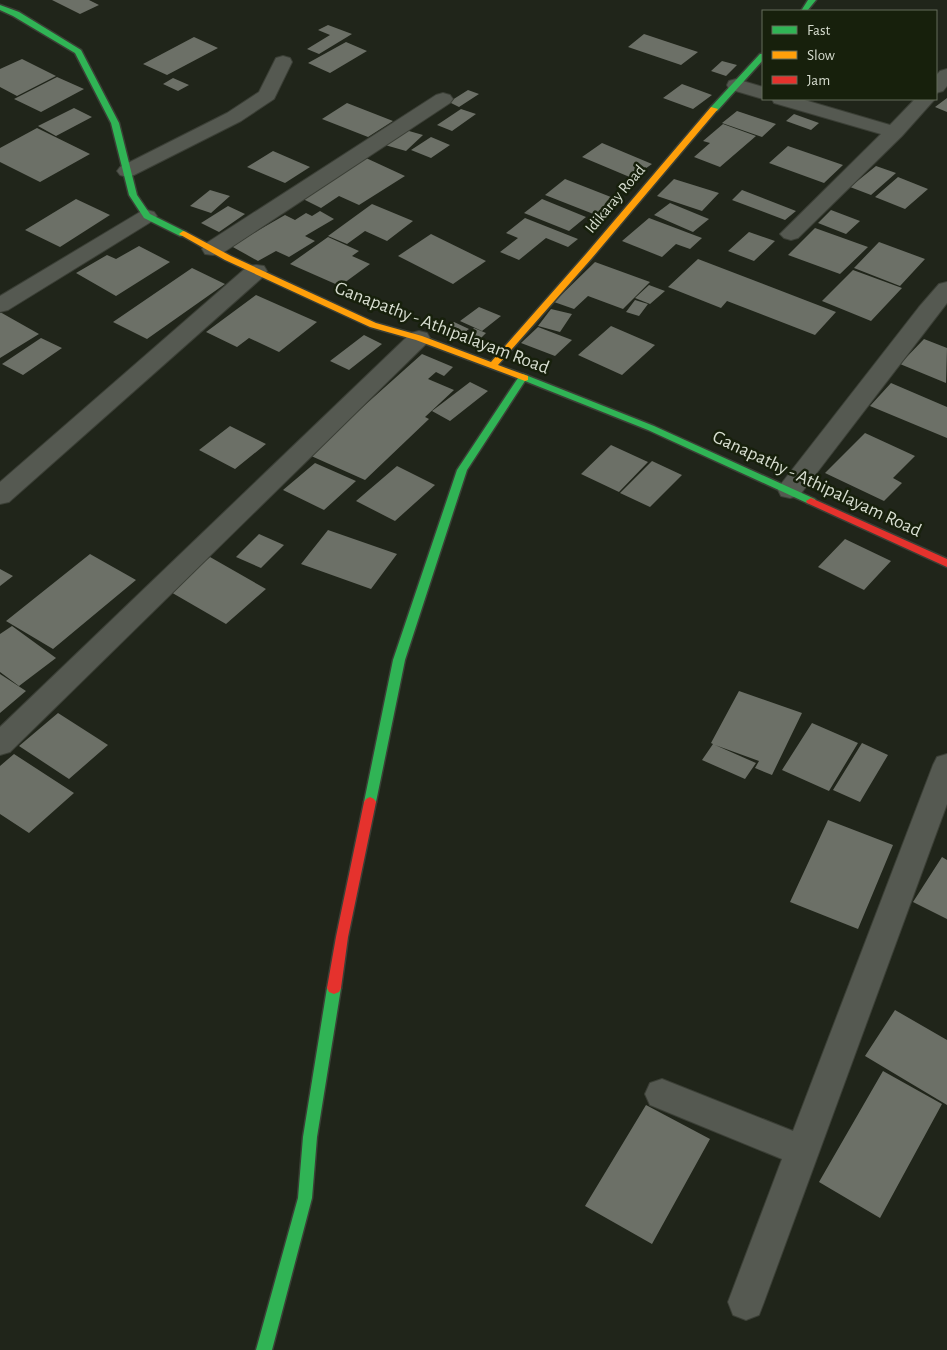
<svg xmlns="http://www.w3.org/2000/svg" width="947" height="1350" viewBox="0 0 947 1350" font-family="'Alegreya Sans',sans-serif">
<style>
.building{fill:#6c7067}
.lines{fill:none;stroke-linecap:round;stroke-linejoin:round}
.street-casing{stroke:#3b3f36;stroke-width:2}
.fast-casing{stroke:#3b3f36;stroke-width:3}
.slow-casing{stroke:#3b3f36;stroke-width:3}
.jam-casing{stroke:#3b3f36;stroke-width:3}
.street{fill:#555951;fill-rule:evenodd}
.fast{fill:#30b455;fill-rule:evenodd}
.slow{fill:#ff9f0a;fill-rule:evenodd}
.jam{fill:#e5322d;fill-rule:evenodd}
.labels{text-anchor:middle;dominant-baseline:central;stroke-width:5;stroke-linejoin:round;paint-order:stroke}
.far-street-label{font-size:16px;fill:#d7ddd0;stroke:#17200c}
.street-label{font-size:19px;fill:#d7ddd0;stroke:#17200c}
</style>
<rect width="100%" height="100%" fill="#20251a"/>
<path class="building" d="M 52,0 L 89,0 L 99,5 L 80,14 Z
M 328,25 L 352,34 L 319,54 L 307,49 L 330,35 L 318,30 Z
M 644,34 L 698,52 L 681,65 L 628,47 Z
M 194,37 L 218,48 L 167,75 L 143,64 Z
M 346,42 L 367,51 L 330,73 L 308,63 Z
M 22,59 L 56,76 L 17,96 L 0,87 L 0,69 Z
M 722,61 L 737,65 L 726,76 L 711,71 Z
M 57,77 L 84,89 L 41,112 L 14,99 Z
M 173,78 L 189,85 L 178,91 L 163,84 Z
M 682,84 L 712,95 L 693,109 L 663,98 Z
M 468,90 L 479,94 L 459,107 L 449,102 Z
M 947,98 L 947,112 L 935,107 Z
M 347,103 L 393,121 L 368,137 L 322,119 Z
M 74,108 L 92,117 L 56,136 L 38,126 Z
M 461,109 L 476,114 L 452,131 L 437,125 Z
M 737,111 L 776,124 L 762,137 L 722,123 Z
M 794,114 L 819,123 L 811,130 L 786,121 Z
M 723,124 L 756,136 L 720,167 L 694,157 L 710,143 L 703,141 Z
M 37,128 L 90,154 L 40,182 L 0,162 L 0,148 Z
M 402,129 L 423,135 L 406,151 L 385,145 Z
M 431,137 L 450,145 L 431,158 L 411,150 Z
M 602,143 L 652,164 L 632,178 L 582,157 Z
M 788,146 L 843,165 L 824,183 L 769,163 Z
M 273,151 L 310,167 L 285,183 L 247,167 Z
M 366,158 L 405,176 L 359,205 L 339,196 L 321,208 L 301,198 Z
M 876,166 L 896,173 L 871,195 L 850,187 Z
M 898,177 L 928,189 L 905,209 L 875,197 Z
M 565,179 L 616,199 L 596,215 L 545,195 Z
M 674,179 L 719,193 L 702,211 L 657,196 Z
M 210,190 L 230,196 L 211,213 L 190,206 Z
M 742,190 L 796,211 L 785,220 L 732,200 Z
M 76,199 L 110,215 L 60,247 L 25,230 Z
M 542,199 L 586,217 L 569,231 L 524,213 Z
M 670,203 L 709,219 L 693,232 L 654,215 Z
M 372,204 L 413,221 L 387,241 L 365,231 L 347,244 L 328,236 Z
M 228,206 L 245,214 L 219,232 L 201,223 Z
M 831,210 L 860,221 L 846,234 L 818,223 Z
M 320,211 L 334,219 L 305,236 L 315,241 L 289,257 L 276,251 L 258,261 L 231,246 L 285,215 L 295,220 L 306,213 L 312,216 Z
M 525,218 L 578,239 L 568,247 L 546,238 L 519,260 L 500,252 L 518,238 L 506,233 Z
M 649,218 L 702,238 L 690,249 L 676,244 L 662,257 L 622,241 Z
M 815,228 L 868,247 L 840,274 L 788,255 Z
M 749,232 L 775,241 L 754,261 L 728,251 Z
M 431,234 L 486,261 L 453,284 L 398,256 Z
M 328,237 L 359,251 L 352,256 L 370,264 L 340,286 L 290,264 Z
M 879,242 L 925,259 L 900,286 L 854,268 Z
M 139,246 L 170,262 L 116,296 L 76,273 L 107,255 L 116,259 Z
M 698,259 L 836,312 L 815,335 L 727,301 L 721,308 L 668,287 Z
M 595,262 L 650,282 L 623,309 L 588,296 L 574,309 L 554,302 Z
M 192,268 L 225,284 L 147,339 L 113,322 Z
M 853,270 L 902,288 L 871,321 L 822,301 Z
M 649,285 L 665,291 L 650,304 L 635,298 Z
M 256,295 L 317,322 L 279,352 L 249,338 L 237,347 L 206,332 Z
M 635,300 L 648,304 L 639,316 L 626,312 Z
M 479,307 L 501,316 L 482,331 L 460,321 Z
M 551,309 L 572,314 L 560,332 L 538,326 Z
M 0,312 L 39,334 L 0,358 Z
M 454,322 L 469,329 L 457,338 L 442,331 Z
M 611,326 L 655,345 L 622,375 L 578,355 Z
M 538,327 L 572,340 L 555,356 L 521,343 Z
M 474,328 L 486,333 L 478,341 L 466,337 Z
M 364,335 L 382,344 L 349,370 L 330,361 Z
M 41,338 L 62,348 L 23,375 L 2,364 Z
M 924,339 L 947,348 L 946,383 L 900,364 Z
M 422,354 L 453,367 L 444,376 L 436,372 L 428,379 L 454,390 L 425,417 L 429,419 L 365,480 L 309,455 Z
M 470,382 L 488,391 L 450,421 L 432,411 Z
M 891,383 L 947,407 L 947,438 L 870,406 Z
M 230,426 L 266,444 L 235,469 L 199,450 Z
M 865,433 L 915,456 L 893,478 L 902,483 L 884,501 L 825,473 Z
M 611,445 L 648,462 L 619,492 L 581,474 Z
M 652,461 L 682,475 L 650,507 L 620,493 Z
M 315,463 L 356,481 L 324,510 L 283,490 Z
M 397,466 L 435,485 L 395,521 L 356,501 Z
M 328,530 L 397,554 L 371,589 L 301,564 Z
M 259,534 L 284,545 L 261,568 L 236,557 Z
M 845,539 L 891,561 L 864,590 L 818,567 Z
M 90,554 L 136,580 L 53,649 L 6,621 Z
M 210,557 L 266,589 L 226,624 L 169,591 Z
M 0,569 L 13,576 L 0,586 Z
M 12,626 L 56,658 L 19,686 L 0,672 L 0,634 Z
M 0,674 L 26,691 L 0,713 Z
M 739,691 L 802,713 L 772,775 L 755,768 L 759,761 L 715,745 L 756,763 L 745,779 L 702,760 L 713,744 L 711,743 Z
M 58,713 L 108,745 L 69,779 L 19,746 Z
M 812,723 L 858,743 L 829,791 L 782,770 Z
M 862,743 L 888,755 L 860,802 L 833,790 Z
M 14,754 L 74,793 L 29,833 L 0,814 L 0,766 Z
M 828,820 L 893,845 L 858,929 L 790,902 Z
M 942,857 L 947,860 L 947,919 L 913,902 Z
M 895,1010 L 947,1040 L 947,1105 L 865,1056 Z
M 883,1071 L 942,1104 L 880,1218 L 819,1182 Z
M 646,1105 L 710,1139 L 652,1244 L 585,1206 Z"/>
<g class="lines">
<g class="street-casing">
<path id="street" d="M 283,56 L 290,58 L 292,62 L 274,99 L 241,121 L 134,175 L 127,177 L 120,175 L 117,171 L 120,167 L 227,113 L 259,92 L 276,58 Z
M 947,69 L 947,86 L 943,91 L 936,93 L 936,76 L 940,71 Z
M 736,79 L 763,87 L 763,99 L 729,89 L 727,85 L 729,81 Z
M 443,93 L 450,95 L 453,99 L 450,103 L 221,254 L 213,255 L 205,254 L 202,249 L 205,244 L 436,95 Z
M 772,99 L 801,99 L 890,125 L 915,99 L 935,99 L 902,136 L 798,238 L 791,240 L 784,238 L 780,234 L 784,230 L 881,134 L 774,103 Z
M 147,210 L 154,212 L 157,216 L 154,220 L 8,310 L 0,312 L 0,296 L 140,212 Z
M 256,265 L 264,266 L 267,271 L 264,276 L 9,502 L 0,504 L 0,482 L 248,266 Z
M 947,282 L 947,303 L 799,496 L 790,498 L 781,496 L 778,490 L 781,484 L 919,307 L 939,284 Z
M 419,331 L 427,333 L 430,338 L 427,343 L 10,752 L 0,755 L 0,727 L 411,333 Z
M 947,754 L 947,804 L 764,1302 L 759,1315 L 746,1320 L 733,1315 L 728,1302 L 782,1159 L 650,1105 L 645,1094 L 650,1083 L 662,1079 L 793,1131 L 933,765 L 937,757 Z"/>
</g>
<g class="fast-casing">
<path id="fast" d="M 808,0 L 816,0 L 807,11 L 801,11 Z
M 0,5 L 19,12 L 81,50 L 119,123 L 137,195 L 150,214 L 186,232 L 186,236 L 180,236 L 144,218 L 129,195 L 111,123 L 75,53 L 13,16 L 0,10 Z
M 760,54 L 763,54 L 763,60 L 717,111 L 711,111 L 711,107 Z
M 523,374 L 654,426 L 815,499 L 816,501 L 811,504 L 807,503 L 648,430 L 525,381 L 467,470 L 405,660 L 376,802 L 374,805 L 366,805 L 364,802 L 393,660 L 457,470 L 520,375 Z
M 334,982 L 339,984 L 341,988 L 317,1137 L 312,1198 L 272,1350 L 256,1350 L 298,1198 L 303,1137 L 327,988 L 329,984 Z"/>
</g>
<g class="slow-casing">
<path id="slow" d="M 711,107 L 718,109 L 592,258 L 498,365 L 528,376 L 528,380 L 525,381 L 416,340 L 370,327 L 225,260 L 179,234 L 183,231 L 186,232 L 231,256 L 376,323 L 422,336 L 491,362 L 586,254 Z"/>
</g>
<g class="jam-casing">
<path id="jam" d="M 811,498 L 947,559 L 947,567 L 807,503 L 806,501 Z
M 370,797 L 374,799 L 376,802 L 348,937 L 341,988 L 339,992 L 334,994 L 329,992 L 327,988 L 336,937 L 364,802 L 366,799 Z"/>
</g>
<use href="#street" class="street"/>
<use href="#fast" class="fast"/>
<use href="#slow" class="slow"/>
<use href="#jam" class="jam"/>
</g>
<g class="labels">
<g class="far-street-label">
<text transform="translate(615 199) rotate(-50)">Idikaray Road</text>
</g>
<g class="street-label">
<text transform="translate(442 328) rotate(21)">Ganapathy - Athipalayam Road</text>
<text transform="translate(817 484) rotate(25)">Ganapathy - Athipalayam Road</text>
</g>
</g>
<rect x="762" y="10" width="175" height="90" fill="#17200c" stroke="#646c5a"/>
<rect x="772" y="26" width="25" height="8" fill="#30b455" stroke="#646c5a"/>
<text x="807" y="35" font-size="15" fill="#d7ddd0">Fast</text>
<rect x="772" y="51" width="25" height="8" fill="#ff9f0a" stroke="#646c5a"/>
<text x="807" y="60" font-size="15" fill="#d7ddd0">Slow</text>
<rect x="772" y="76" width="25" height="8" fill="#e5322d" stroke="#646c5a"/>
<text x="807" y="85" font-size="15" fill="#d7ddd0">Jam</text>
</svg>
